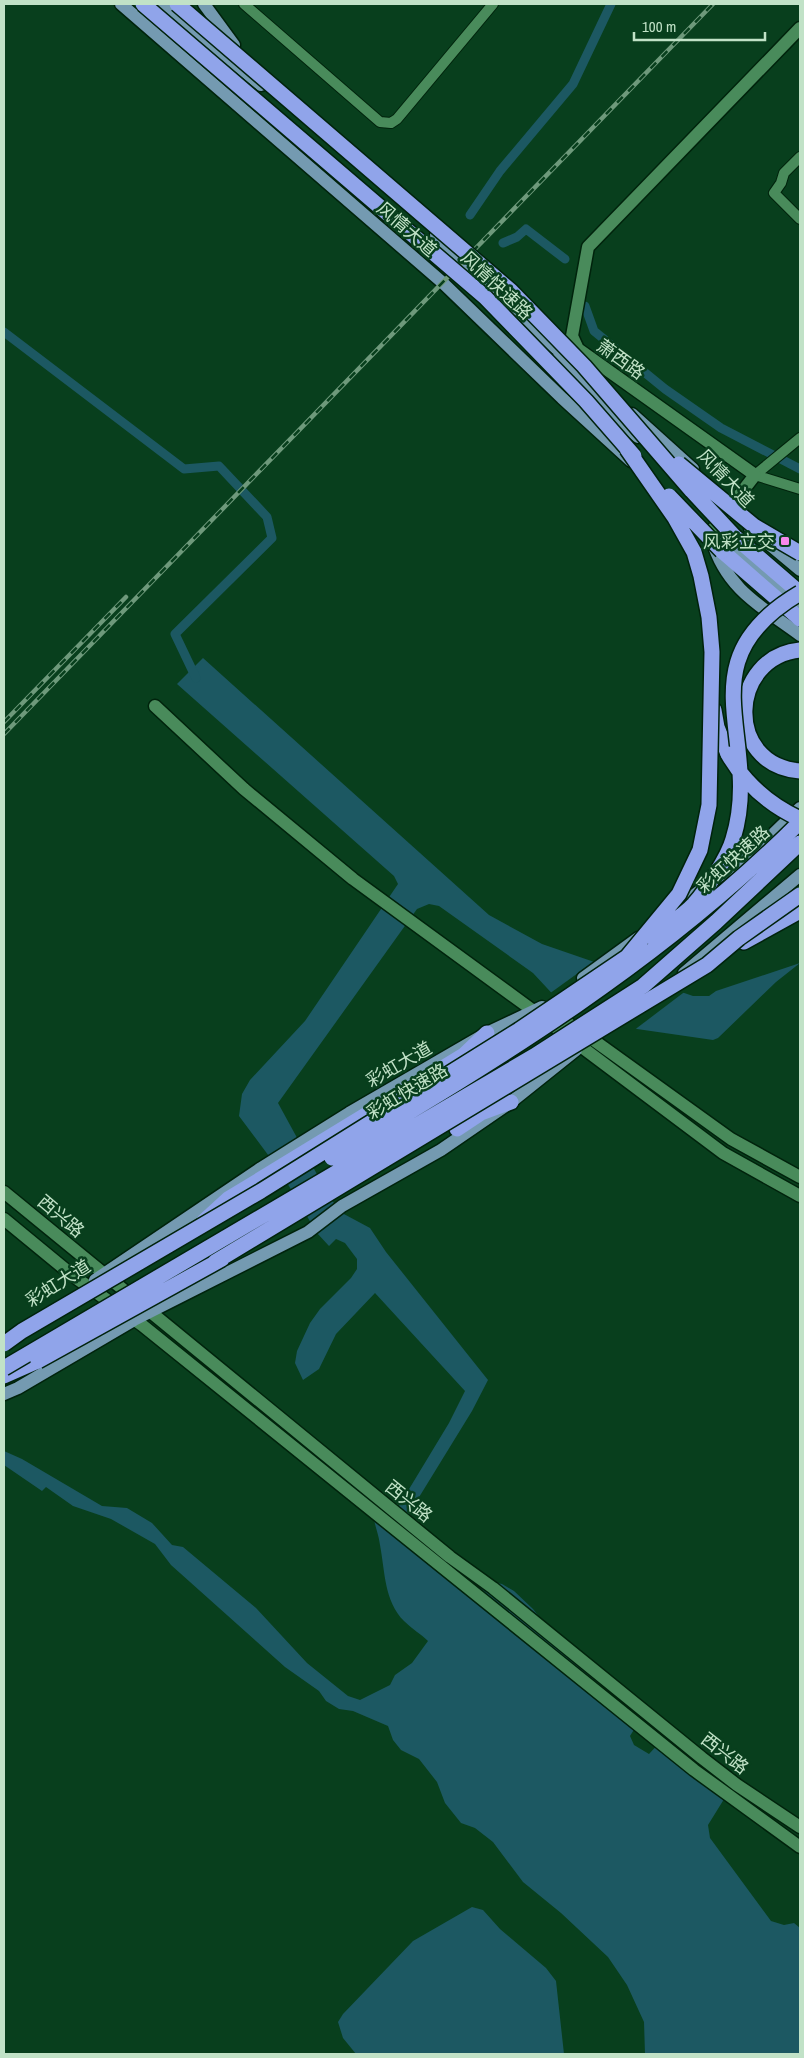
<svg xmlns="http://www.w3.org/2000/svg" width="804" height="2058" viewBox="0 0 804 2058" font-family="'Archivo Narrow','Noto Sans SC',sans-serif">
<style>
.water{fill:#1c5862}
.pier{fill:#083f1d}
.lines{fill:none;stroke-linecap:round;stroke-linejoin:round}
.canal{stroke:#1c5862;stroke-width:9}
.street-casing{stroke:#00230c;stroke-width:12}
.secondary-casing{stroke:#00230c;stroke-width:15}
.primary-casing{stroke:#00230c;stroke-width:15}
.highway-casing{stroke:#00230c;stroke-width:18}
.street{stroke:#498b5b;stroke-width:10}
.secondary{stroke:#498b5b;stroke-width:12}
.primary{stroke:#749ab1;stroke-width:12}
.highway{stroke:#90a4ea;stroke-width:15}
.rail-casing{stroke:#6e997b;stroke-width:4.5}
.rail{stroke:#083f1d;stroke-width:2.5;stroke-dasharray:8;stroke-linecap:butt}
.highway-bridge-casing{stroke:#00230c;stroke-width:18;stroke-linecap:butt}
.highway-bridge{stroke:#90a4ea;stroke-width:15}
.poi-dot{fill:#f788ec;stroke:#083f1d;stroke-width:2}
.labels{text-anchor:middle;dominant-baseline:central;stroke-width:5;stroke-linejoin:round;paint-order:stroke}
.street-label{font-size:18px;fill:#c1e2c7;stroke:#083f1d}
.poi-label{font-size:18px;fill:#c1e2c7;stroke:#083f1d;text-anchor:end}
</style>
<rect width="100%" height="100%" fill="#083f1d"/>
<path class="water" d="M 203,658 L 489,915 L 542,944 L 693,996 L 709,996 L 716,991 L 800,963 L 776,982 L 718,1038 L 713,1040 L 637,1029 L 560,1002 L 533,973 L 439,906 L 429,904 L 417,909 L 278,1103 L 330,1198 L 342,1213 L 370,1228 L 386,1252 L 488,1380 L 472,1411 L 405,1520 C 421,1544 434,1573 460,1588 L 492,1582 L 502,1584 L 514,1591 L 533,1609 L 547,1627 L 620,1684 L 632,1702 L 628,1716 L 635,1728 L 630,1736 L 634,1745 L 649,1754 L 662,1740 L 670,1738 L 675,1742 L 676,1754 L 712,1782 L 720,1776 L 734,1783 L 708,1825 L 710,1838 L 771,1921 L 784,1925 L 794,1923 L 800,1928 L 800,2054 L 645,2054 L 644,2022 L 627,1985 L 608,1957 L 561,1913 L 523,1882 L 493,1842 L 475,1828 L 461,1823 L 445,1803 L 437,1782 L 419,1759 L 401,1750 L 393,1740 L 388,1726 L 353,1711 L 339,1709 L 326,1701 L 319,1691 L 285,1667 L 171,1565 L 155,1544 L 111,1519 L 73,1506 L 46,1487 L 42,1491 L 4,1465 L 4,1451 L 22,1459 L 102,1506 L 127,1508 L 152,1523 L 172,1545 L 183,1547 L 256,1608 L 307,1663 L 348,1696 L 360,1700 L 390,1685 L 395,1675 L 412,1663 L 428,1641 C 421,1634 412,1629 404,1621 C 384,1601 385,1571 380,1545 C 377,1524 370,1522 377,1500 L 397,1509 L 449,1423 L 465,1391 L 375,1293 L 336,1334 L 319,1369 L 303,1380 L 295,1363 L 297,1351 L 310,1323 L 320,1309 L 351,1278 L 357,1269 L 357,1259 L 345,1243 L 336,1239 L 329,1246 L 317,1233 L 280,1171 L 239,1116 L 242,1094 L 250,1080 L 305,1021 L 398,884 L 394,876 L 177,684 Z
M 472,1907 L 483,1910 L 500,1929 L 546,1968 L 556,1981 L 564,2054 L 356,2054 L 343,2038 L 338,2022 L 343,2014 L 413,1941 Z"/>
<path class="pier" d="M 596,960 L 687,990 L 633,1031 L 559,1005 L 549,994 Z"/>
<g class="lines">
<path class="canal" d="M 470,215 L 500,171 L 573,84 L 611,4
M 503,243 L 517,237 L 526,229 L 565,259
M 585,306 L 594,331 L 665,389 L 721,428 L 800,469
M 4,332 L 184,469 L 219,466 L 267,517 L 272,538 L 175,634 L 196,678"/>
<g class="street-casing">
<path id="street" d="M 244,4 L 380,122 L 391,123 L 397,119 L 493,4
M 800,157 L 784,173 L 781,183 L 774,193 L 800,219
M 800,438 L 755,475 L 800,489"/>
</g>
<g class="secondary-casing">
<path id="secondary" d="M 710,533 L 755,475 L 578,349 L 572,336 L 588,247 L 800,28
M 155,706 L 244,789 L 353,879 L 535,1012 L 723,1153 L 800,1196
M 552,1013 L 592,1039 L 731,1139 L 800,1177
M 4,1192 L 450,1557 L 493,1588 L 702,1758 L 737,1785 L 800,1827
M 4,1219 L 72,1275 L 142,1325 L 694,1770 L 800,1847"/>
</g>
<g class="primary-casing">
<path id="primary" d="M 121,4 L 443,283 L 562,398 L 631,461
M 162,4 L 261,85
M 204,4 L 234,45
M 436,235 L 520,318 L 571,361
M 558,358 L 615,417 L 638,437
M 632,414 L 693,469
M 750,528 L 800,570
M 712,540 C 726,589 762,607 800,635
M 733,552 L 800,604
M 664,918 L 769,838 L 800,808
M 684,973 L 800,875
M 583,978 L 638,938
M 95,1280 L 261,1168 L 349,1113 L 487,1033 L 542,1007
M 4,1394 L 18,1388 L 134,1320 L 308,1232 L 342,1206 L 441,1150 L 511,1102 L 576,1050"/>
</g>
<g class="highway-casing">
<path id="highway" d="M 735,537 L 800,593
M 722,551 L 800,619
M 800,650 C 729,657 724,765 800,771
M 714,710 L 717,727 L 728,754
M 744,942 L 800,911
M 457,1129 L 481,1113 L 511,1102
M 204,1221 L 228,1199 L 464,1055 L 487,1033
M 4,1376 L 38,1361"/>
</g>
<use href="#street" class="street"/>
<use href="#secondary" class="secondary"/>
<use href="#primary" class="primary"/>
<use href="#highway" class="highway"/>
<g class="rail-casing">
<path id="rail" d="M 4,722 L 126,597
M 4,734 L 713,4"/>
</g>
<use href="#rail" class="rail"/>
<g class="highway-bridge-casing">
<path id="highway-bridge" d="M 143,4 L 485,297 L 586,401 L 634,456
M 177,4 L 511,291 L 584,366 L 692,491 L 735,537
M 679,464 L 754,526 L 800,553
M 669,496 L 722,551
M 728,754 C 745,784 770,805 800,819
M 652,937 C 666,926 683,916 694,904 C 707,889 728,857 733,839 C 764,739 681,663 800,593
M 332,1158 C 500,1059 661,961 800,822
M 215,1262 L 707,965 L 739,938 L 800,895
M 4,1344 L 22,1331 L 261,1191 L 519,1030 L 627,957 L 679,894 L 700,850 L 709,805 L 712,652 L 709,617 L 701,576 L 694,552 L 675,518 L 627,449
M 38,1361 L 222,1259
M 4,1368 L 534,1056 L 643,986 L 716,922 L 800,843"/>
</g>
<use href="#highway-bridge" class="highway-bridge"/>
</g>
<rect class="poi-dot" x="780" y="536" width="10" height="10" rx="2.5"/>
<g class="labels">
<g class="street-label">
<text transform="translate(407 229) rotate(41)">风情大道</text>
<text transform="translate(497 285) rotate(43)">风情快速路</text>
<text transform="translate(621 359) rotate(36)">萧西路</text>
<text transform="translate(726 478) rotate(46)">风情大道</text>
<text transform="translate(733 859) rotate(-42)">彩虹快速路</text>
<text transform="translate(399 1064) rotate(-30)">彩虹大道</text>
<text transform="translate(407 1091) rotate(-31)">彩虹快速路</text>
<text transform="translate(61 1216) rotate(40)">西兴路</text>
<text transform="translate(58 1283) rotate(-32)">彩虹大道</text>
<text transform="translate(409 1501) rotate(39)">西兴路</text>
<text transform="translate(725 1753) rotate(38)">西兴路</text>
</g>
<g class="poi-label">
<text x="775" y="541">风彩立交</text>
</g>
</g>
<rect width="804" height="2058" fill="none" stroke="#c1e2c7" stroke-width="10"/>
<path d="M634 32v8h131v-8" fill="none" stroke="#c1e2c7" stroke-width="2.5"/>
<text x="642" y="32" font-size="15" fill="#c1e2c7" stroke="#083f1d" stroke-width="4" paint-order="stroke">100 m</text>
</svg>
